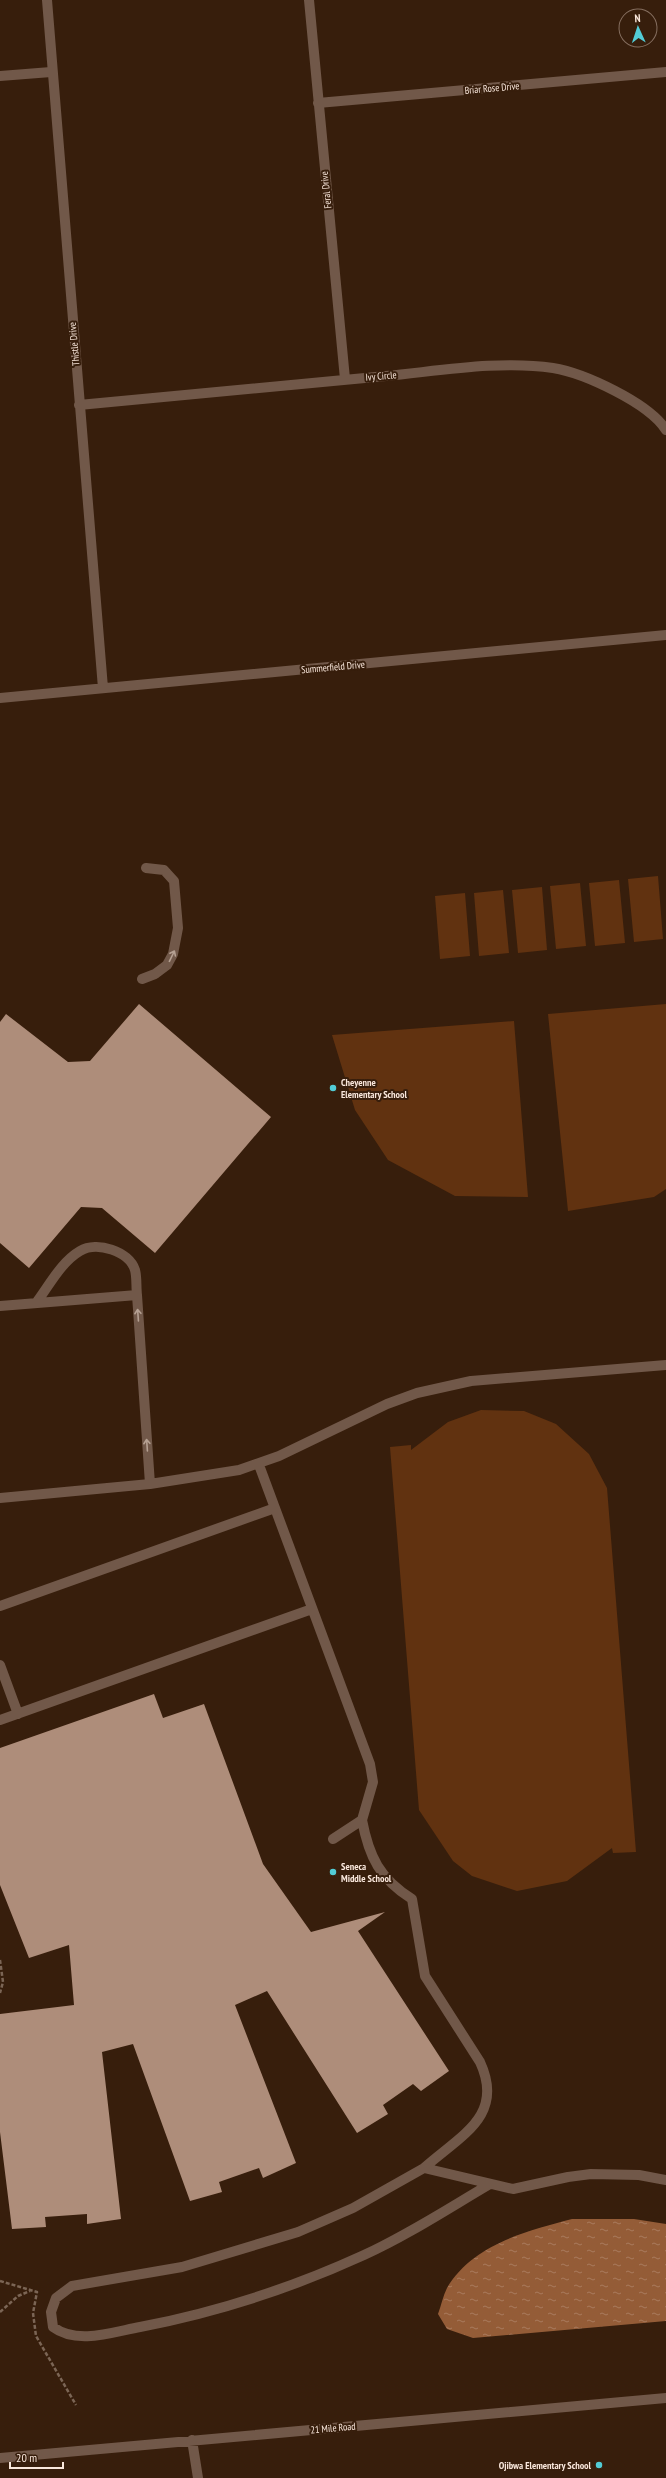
<svg xmlns="http://www.w3.org/2000/svg" width="666" height="2478" viewBox="0 0 666 2478" font-family="'PT Sans Narrow',sans-serif">
<style>
.pitch{fill:#613210}
.water{fill:url(#water-ripples)}
.building{fill:#ae8d7a}
.lines{fill:none;stroke-linecap:round;stroke-linejoin:round}
.path{stroke:#7b6555;stroke-width:2.5;stroke-dasharray:4 2;stroke-linecap:butt}
.minor{stroke:#715849;stroke-width:10}
.oneway{stroke:#b5a092}
.poi-dot{fill:#52ccd6;stroke:#371e0c;stroke-width:1.5}
.labels{text-anchor:middle;dominant-baseline:central;stroke-width:4;stroke-linejoin:round;paint-order:stroke}
.street-label{font-size:10px;fill:#f9e7dc;stroke:#371e0c}
.poi-label{font-size:10px;font-weight:bold;fill:#f9e7dc;stroke:#371e0c;text-anchor:start}
</style>
<defs>
<pattern id="water-ripples" width="26" height="14" patternUnits="userSpaceOnUse"><rect width="26" height="14" fill="#945c37"/><path d="M2 4q2-2 4 0t4 0M15 11q2-2 4 0t4 0" fill="none" stroke="#a97b5d"/></pattern>
</defs>
<rect width="100%" height="100%" fill="#371e0c"/>
<path class="pitch" d="M 658,876 L 663,939 L 634,942 L 628,879 Z
M 619,880 L 625,943 L 595,946 L 589,883 Z
M 580,883 L 586,946 L 556,949 L 550,886 Z
M 542,887 L 547,950 L 518,953 L 512,890 Z
M 503,890 L 509,953 L 479,956 L 474,893 Z
M 465,893 L 470,956 L 440,959 L 435,896 Z
M 666,1004 L 666,1189 L 654,1197 L 568,1211 L 548,1014 Z
M 514,1021 L 528,1197 L 455,1196 L 388,1160 L 355,1110 L 332,1035 Z
M 481,1410 L 524,1411 L 556,1424 L 589,1454 L 607,1488 L 636,1852 L 613,1853 L 612,1848 L 567,1881 L 517,1891 L 472,1876 L 453,1861 L 419,1810 L 390,1447 L 411,1445 L 411,1450 L 448,1422 Z"/>
<path class="water" d="M 572,2219 L 634,2219 L 666,2224 L 666,2321 L 473,2338 L 447,2329 L 438,2314 C 441,2306 443,2296 447,2288 C 473,2244 527,2231 572,2219 Z"/>
<path class="building" d="M 139,1004 L 271,1117 L 155,1253 L 102,1208 L 81,1207 L 29,1268 L 0,1243 L 0,1022 L 6,1014 L 68,1062 L 90,1061 Z
M 154,1694 L 163,1718 L 204,1704 L 263,1864 L 311,1932 L 385,1912 L 358,1931 L 449,2071 L 421,2091 L 413,2084 L 383,2105 L 388,2114 L 357,2133 L 267,1991 L 235,2005 L 296,2163 L 263,2178 L 259,2168 L 219,2182 L 222,2192 L 190,2201 L 133,2044 L 102,2052 L 121,2219 L 87,2224 L 87,2214 L 45,2217 L 46,2227 L 12,2229 L 0,2132 L 0,2014 L 74,2005 L 69,1945 L 29,1958 L 0,1885 L 0,1748 Z"/>
<g class="lines">
<path class="path" d="M 0,1960 L 3,1982 L 0,1993
M 0,2281 L 37,2292 L 33,2313 L 36,2336 L 76,2405
M 0,2312 L 18,2296 L 30,2291"/>
<path class="minor" d="M 47,0 L 103,688
M 309,0 L 345,379
M 0,76 L 51,72
M 318,103 L 666,72
M 79,405 C 182,395 284,385 386,376 C 439,371 500,360 553,368 C 584,373 649,403 666,430
M 0,698 L 666,635
M 142,979 L 155,974 L 167,965 L 173,954 L 178,928 L 174,881 L 164,870 L 146,868
M 137,1295 L 150,1484
M 0,1306 L 137,1295 C 136,1287 137,1277 135,1270 C 129,1251 97,1241 80,1251 C 61,1262 49,1286 36,1303
M 259,1465 L 370,1764 L 373,1782 L 362,1820 L 333,1839
M 0,1498 L 150,1484 L 239,1470 L 279,1456 L 387,1404 L 417,1393 L 471,1381 L 666,1365
M 0,1606 L 275,1508
M 0,1665 L 18,1714
M 0,1720 L 312,1609
M 362,1820 C 369,1857 380,1879 412,1899 L 425,1976 L 480,2062 C 505,2116 461,2135 424,2168
M 490,2184 C 449,2208 408,2235 364,2255 C 292,2288 218,2312 140,2327 C 113,2332 77,2345 53,2327 L 51,2312 L 56,2298 L 72,2286 L 182,2267 L 298,2232 L 353,2208 L 424,2168 L 513,2189 L 568,2177 L 591,2174 L 639,2175 L 666,2180
M 192,2440 L 198,2478
M 0,2458 L 666,2398"/>
</g>
<defs><path id="oneway-shaft" d="M-6 0H5M1.5-3L5.5 0L1.5 3" fill="none" stroke-width="1.6" stroke-linecap="round" stroke-linejoin="round"/></defs>
<g class="oneway">
<use href="#oneway-shaft" transform="translate(172 956) rotate(-64)"/>
<use href="#oneway-shaft" transform="translate(138 1315) rotate(-94)"/>
<use href="#oneway-shaft" transform="translate(147 1445) rotate(-94)"/>
</g>
<g class="poi-dot">
<circle cx="333" cy="1088" r="4"/>
<circle cx="333" cy="1872" r="4"/>
<circle cx="599" cy="2465" r="4"/>
</g>
<g class="labels">
<g class="street-label">
<text transform="translate(492 88) rotate(-5)">Briar Rose Drive</text>
<text transform="translate(326 190) rotate(-96)">Feral Drive</text>
<text transform="translate(74 344) rotate(-95)">Thistle Drive</text>
<text transform="translate(381 376) rotate(-5)">Ivy Circle</text>
<text transform="translate(333 667) rotate(-5)">Summerfield Drive</text>
<text transform="translate(333 2428) rotate(-5)">21 Mile Road</text>
</g>
<g class="poi-label">
<text x="341" y="1082">Cheyenne<tspan x="341" dy="12">Elementary School</tspan></text>
<text x="341" y="1866">Seneca<tspan x="341" dy="12">Middle School</tspan></text>
<text x="591" y="2465" text-anchor="end">Ojibwa Elementary School</text>
</g>
</g>
<g transform="translate(638 28) rotate(357)"><circle r="19" fill="#371e0c" stroke="#856e5f"/>
<path d="M0-3L7 15L0 10L-7 15Z" fill="#52ccd6"/>
<text y="-6" font-size="11" font-weight="bold" text-anchor="middle" fill="#f9e7dc">N</text>
</g>
<path d="M10 2462v6h53v-6" fill="none" stroke="#f9e7dc" stroke-width="2"/>
<text x="16" y="2462" font-size="12" fill="#f9e7dc" stroke="#371e0c" stroke-width="3" paint-order="stroke">20 m</text>
</svg>
